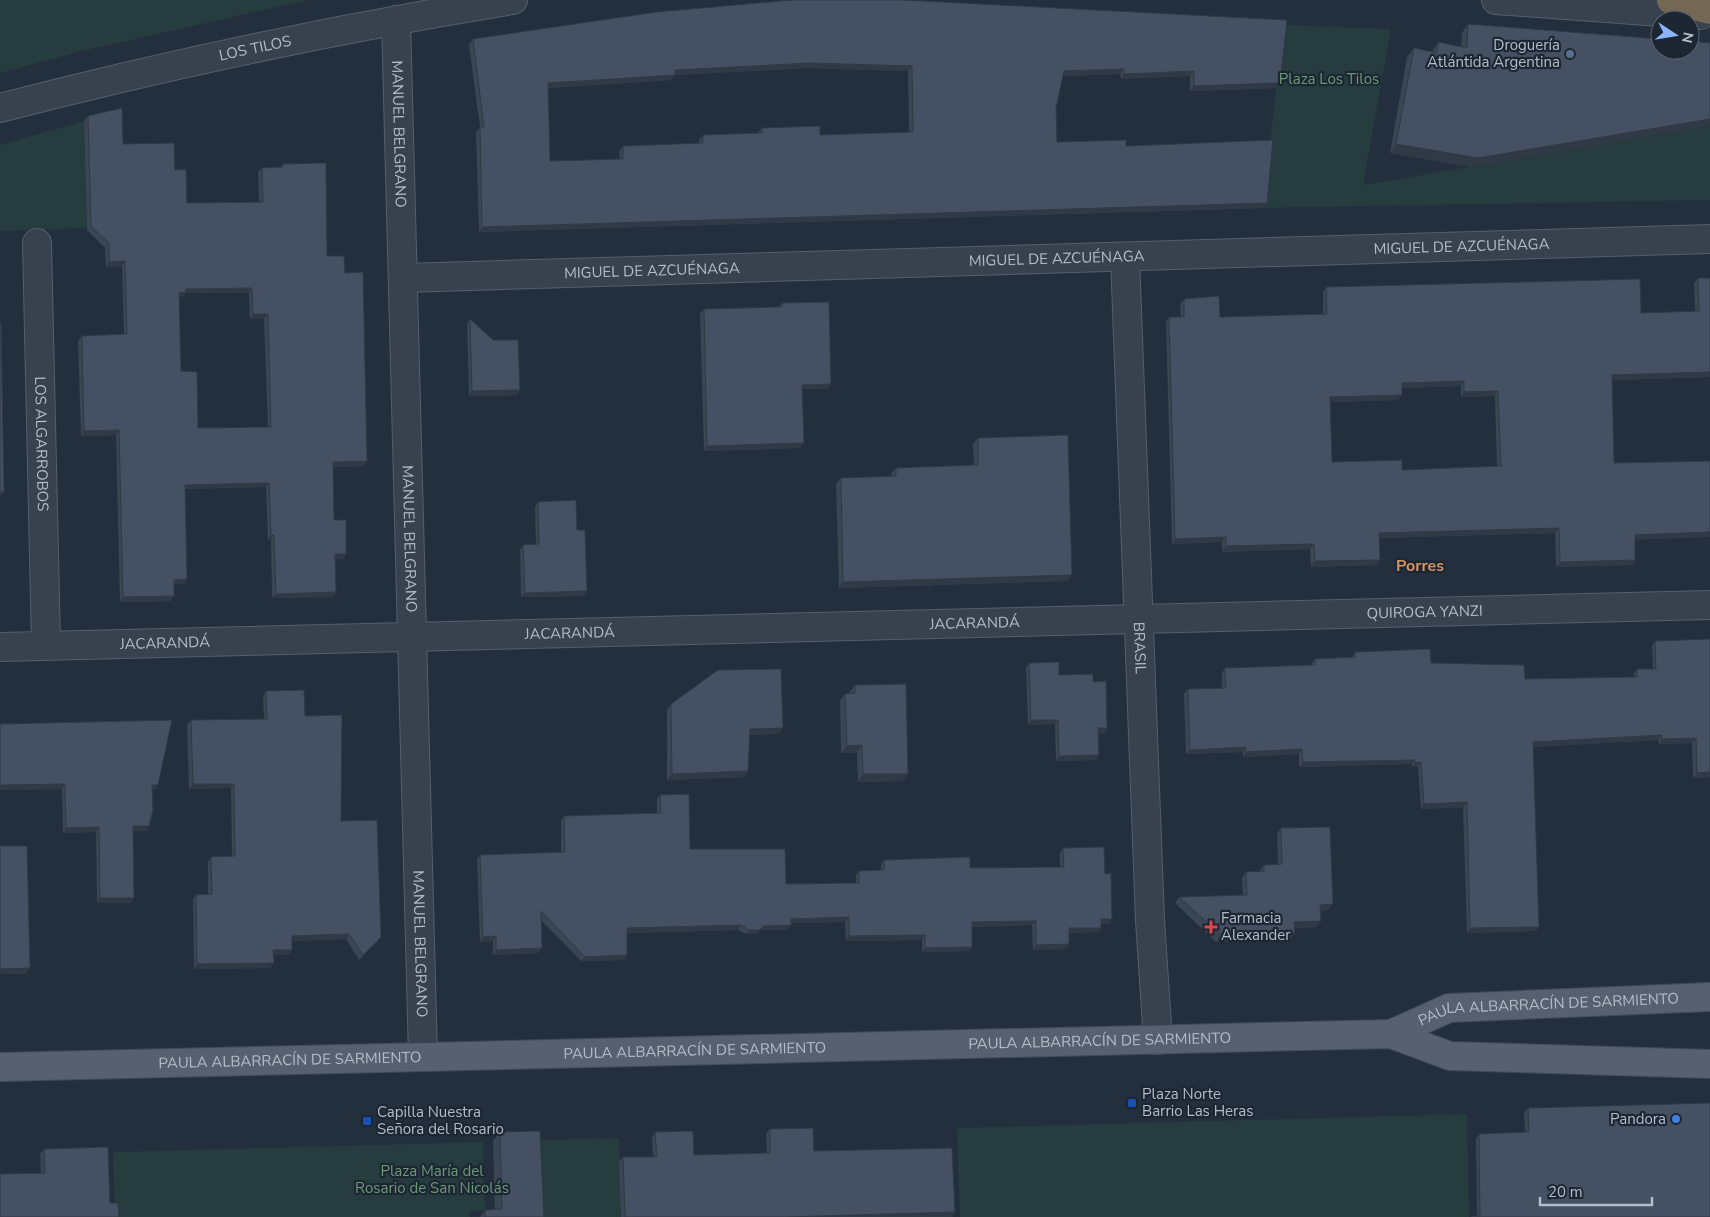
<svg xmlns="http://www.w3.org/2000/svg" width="1710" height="1217" viewBox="0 0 1710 1217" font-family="'Nunito Sans',sans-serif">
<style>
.green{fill:#263c3f}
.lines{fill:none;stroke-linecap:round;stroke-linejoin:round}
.minor-casing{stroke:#565f6c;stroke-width:30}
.major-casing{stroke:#414a57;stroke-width:30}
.highway-casing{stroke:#434c59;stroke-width:30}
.minor{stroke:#38414e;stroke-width:28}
.major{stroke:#56606e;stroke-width:28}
.highway{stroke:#746855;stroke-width:28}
.wall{fill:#3b4654;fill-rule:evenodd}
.shaded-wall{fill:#303945}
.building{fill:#455162;stroke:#303945;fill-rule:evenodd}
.service-dot{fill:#5c6f8a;stroke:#1d2633;stroke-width:2}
.health-dot{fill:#e0444e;stroke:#1d2633;stroke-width:2}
.transit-dot{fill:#1a4fb4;stroke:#1d2633;stroke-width:2}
.shop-dot{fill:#3f7fe0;stroke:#1d2633;stroke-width:2}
.labels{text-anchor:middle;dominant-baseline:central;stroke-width:4.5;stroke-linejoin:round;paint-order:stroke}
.poi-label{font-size:15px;fill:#b4bcc9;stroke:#1d2633;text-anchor:start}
.street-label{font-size:15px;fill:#b4bcc9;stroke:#1d2633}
.park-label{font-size:15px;fill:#6b9a76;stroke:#1d2633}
.neighbourhood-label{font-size:16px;font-weight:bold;fill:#d59563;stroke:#1d2633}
</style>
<rect width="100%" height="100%" fill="#242f3e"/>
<path class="green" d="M 0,0 L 308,0 L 82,51 L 0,73 Z
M 1283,25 L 1391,29 L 1363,185 L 1710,126 L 1710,200 L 1263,208 Z
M 84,121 L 87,228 L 0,231 L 0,145 Z
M 1467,1114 L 1469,1217 L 960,1217 L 957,1128 Z
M 619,1138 L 621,1217 L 543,1217 L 541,1140 Z
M 483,1142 L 485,1210 L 470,1211 L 470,1217 L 115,1217 L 113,1152 Z"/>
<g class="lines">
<g class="minor-casing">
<g id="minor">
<path d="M 1496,0 L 1701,15"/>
<path id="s1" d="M 396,20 L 423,1057"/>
<path id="s2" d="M 0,108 C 170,64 340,28 513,0"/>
<path id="s3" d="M 37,243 L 46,645"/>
<path id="s4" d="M 1125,257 L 1150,920 L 1158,1040"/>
<path id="s5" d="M 403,278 L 1710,239"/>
<path id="s6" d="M 0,647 L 1710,605"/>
</g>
</g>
<g class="major-casing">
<g id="major">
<path id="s7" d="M 1391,1034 L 1449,1008 L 1710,997"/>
<path id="s8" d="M 0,1067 L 1391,1034 L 1450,1056 L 1710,1064"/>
</g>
</g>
<g class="highway-casing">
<path id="highway" d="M 1671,0 L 1710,10"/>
</g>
<use href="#minor" class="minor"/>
<use href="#major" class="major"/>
<use href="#highway" class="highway"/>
</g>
<path class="wall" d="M 904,0 L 1276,88 L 1190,91 L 1190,76 L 1121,79 L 1120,74 L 1063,76 L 1056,108 L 1057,142 L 1126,146 L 1267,203 L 1263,208 L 479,232 L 476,132 L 480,127 L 469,45 L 473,39 ZM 807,68 L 908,71 L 909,132 L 820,135 L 762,128 L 758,133 L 703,135 L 699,140 L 699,144 L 623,146 L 619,151 L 620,159 L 550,161 L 548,88 L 671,80 L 675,75 Z
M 1468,24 L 1471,167 L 1390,153 L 1407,57 L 1414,48 L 1432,52 L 1438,42 L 1461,47 L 1462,33 Z
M 88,116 L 123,144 L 175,170 L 187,203 L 259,202 L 258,172 L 262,168 L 281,167 L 283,164 L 327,256 L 345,273 L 367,461 L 364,466 L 333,467 L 334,520 L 343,559 L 335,559 L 336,592 L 333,597 L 272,598 L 271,540 L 268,540 L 266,487 L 185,489 L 184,584 L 174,584 L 174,596 L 171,601 L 120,602 L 116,435 L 81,436 L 78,341 L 82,336 L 124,334 L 122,266 L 106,267 L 105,248 L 87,230 L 84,121 ZM 185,293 L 249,293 L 250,319 L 264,318 L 268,427 L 198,428 L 181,371 L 179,297 L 183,297 Z
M 1698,278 L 1710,278 L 1710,377 L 1612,380 L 1614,463 L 1635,540 L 1635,560 L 1632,565 L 1556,567 L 1555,533 L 1379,538 L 1376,565 L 1311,567 L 1310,549 L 1222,552 L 1222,542 L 1172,544 L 1166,322 L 1169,317 L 1181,317 L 1180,304 L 1184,299 L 1220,317 L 1323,314 L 1323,292 L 1326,287 L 1641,313 L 1695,311 L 1694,283 ZM 1461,386 L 1461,397 L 1495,396 L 1497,466 L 1402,470 L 1332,462 L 1330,402 L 1398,400 L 1402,388 Z
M 782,303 L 828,389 L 802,389 L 800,448 L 704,451 L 700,313 L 704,309 L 779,307 Z
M 470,319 L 520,390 L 517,395 L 469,396 L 467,324 Z
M 978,438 L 1067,581 L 839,588 L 836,484 L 841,478 L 891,476 L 891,474 L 896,468 L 974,465 L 973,444 Z
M 538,502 L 577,530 L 587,591 L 583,596 L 521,597 L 520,550 L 523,545 L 536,544 L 535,507 Z
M 1710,639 L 1710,777 L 1693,778 L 1692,743 L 1659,744 L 1658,740 L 1533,747 L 1536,931 L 1467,933 L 1463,807 L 1421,809 L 1418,767 L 1412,767 L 1412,764 L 1299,767 L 1299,754 L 1243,757 L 1243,752 L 1186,754 L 1184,694 L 1188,689 L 1222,689 L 1222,673 L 1225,668 L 1311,665 L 1315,659 L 1352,657 L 1355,652 L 1525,679 L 1634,677 L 1634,674 L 1637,669 L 1653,669 L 1652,646 L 1655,641 Z
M 1029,663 L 1059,675 L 1093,682 L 1107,728 L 1104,733 L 1098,733 L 1096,760 L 1056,761 L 1055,724 L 1028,725 L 1026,668 Z
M 855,685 L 908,774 L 902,781 L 858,782 L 857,753 L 841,753 L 840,701 L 845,694 L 849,693 Z
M 266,691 L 305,716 L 341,821 L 377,942 L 359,960 L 346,939 L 292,941 L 292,950 L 289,955 L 273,955 L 270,968 L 194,969 L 193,899 L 196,895 L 208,894 L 208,862 L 211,857 L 232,856 L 231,788 L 189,789 L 187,725 L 191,720 L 264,719 L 263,696 Z
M 671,704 L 779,734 L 749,735 L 744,777 L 667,780 L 667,710 Z
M 0,724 L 155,790 L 152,790 L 146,831 L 133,831 L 131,903 L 97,903 L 96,832 L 63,833 L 62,789 L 0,790 Z
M 660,795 L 690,849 L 786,884 L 856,883 L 856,875 L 859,871 L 881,870 L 881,864 L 884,860 L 970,868 L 1060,867 L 1060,853 L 1063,848 L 1105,874 L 1112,919 L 1109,924 L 1101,924 L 1098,932 L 1069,933 L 1069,944 L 1066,949 L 1033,950 L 1032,925 L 972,927 L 969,951 L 922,952 L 922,940 L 846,941 L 845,922 L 791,923 L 791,925 L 787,930 L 760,930 L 756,934 L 746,934 L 738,930 L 627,933 L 624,960 L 581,961 L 541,920 L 542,948 L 538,953 L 493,955 L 493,941 L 480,942 L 477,859 L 480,855 L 561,852 L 561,821 L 564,816 L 657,813 L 657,799 Z
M 1281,828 L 1328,910 L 1321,911 L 1317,927 L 1295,928 L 1295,933 L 1290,939 L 1216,942 L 1175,903 L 1179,897 L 1243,895 L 1242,878 L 1246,872 L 1259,872 L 1264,865 L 1278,865 L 1277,834 Z
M 1528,1108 L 1710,1217 L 1471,1217 L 1472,1216 L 1477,1216 L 1476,1139 L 1479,1134 L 1525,1132 L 1524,1113 Z
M 770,1129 L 814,1151 L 955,1212 L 952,1217 L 621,1217 L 619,1162 L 623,1157 L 653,1157 L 652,1137 L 655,1132 L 694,1155 L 767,1153 L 766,1134 Z
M 500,1132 L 544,1217 L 480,1217 L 485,1210 L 495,1210 L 493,1141 Z
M 44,1149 L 110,1203 L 41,1173 L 40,1154 Z"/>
<path class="shaded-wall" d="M 810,63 L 912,66 L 908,71 L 807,68 L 671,75 L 675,70 Z
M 1124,69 L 1120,74 L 1061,76 L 1064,71 Z
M 1194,71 L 1190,76 L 1121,79 L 1124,74 Z
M 675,75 L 671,80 L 544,88 L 548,83 Z
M 1280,83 L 1276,88 L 1190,91 L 1194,86 Z
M 1710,119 L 1710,126 L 1471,167 L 1390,153 L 1396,144 Z
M 1267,203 L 1263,208 L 479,232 L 482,227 Z
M 125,261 L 122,266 L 106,267 L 109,262 Z
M 252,288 L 249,293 L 185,293 L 183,297 L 175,297 L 179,293 L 186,289 Z
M 253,314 L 268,314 L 264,318 L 250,319 Z
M 1710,372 L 1710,377 L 1608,380 L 1612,375 Z
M 1464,381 L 1461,386 L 1398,388 L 1402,383 Z
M 831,384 L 828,389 L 799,389 L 802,385 Z
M 520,390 L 517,395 L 469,396 L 472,391 Z
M 1498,391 L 1495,396 L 1461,397 L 1464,392 Z
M 1402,395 L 1398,400 L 1326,402 L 1330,397 Z
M 119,430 L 116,435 L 81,436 L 84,431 Z
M 804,443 L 800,448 L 704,451 L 707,446 Z
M 367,461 L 364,466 L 330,467 L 333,462 Z
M 269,483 L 266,487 L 182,489 L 185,485 Z
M 0,492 L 4,492 L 0,497 Z
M 1559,528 L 1555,533 L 1375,538 L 1379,533 Z
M 1710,532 L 1710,537 L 1631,540 L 1635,535 Z
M 271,535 L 274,535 L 271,540 L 268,540 Z
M 1226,537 L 1222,542 L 1172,544 L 1175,539 Z
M 1314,544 L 1310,549 L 1222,552 L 1226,546 Z
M 335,554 L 346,554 L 343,559 L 332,559 Z
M 1380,560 L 1376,565 L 1311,567 L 1315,561 Z
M 1635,560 L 1632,565 L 1556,567 L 1560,562 Z
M 1072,575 L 1067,581 L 839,588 L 843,582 Z
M 187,579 L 184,584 L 170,584 L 174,580 Z
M 587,591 L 583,596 L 521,597 L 525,593 Z
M 336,592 L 333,597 L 272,598 L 276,594 Z
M 174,596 L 171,601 L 120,602 L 123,597 Z
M 1031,720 L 1058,720 L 1055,724 L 1028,725 Z
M 783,728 L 779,734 L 745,735 L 750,729 Z
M 1098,728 L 1107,728 L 1104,733 L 1095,733 Z
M 1662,735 L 1658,740 L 1530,747 L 1533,742 Z
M 1696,738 L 1692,743 L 1659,744 L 1662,739 Z
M 862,745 L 857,753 L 841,753 L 847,746 Z
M 1246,747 L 1243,752 L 1186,754 L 1190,750 Z
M 1302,749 L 1299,754 L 1243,757 L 1246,752 Z
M 1099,755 L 1096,760 L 1056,761 L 1059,756 Z
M 1415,760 L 1412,764 L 1299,767 L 1303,762 Z
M 1421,762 L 1418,767 L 1412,767 L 1415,763 Z
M 748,771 L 744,777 L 667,780 L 672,774 Z
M 1710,772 L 1710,777 L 1693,778 L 1697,773 Z
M 863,774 L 908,774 L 902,781 L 858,782 Z
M 65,784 L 62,789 L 0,790 L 0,785 Z
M 193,784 L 234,784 L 231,788 L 189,789 Z
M 152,785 L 158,785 L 155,790 L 148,790 Z
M 1467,802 L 1463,807 L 1421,809 L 1424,804 Z
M 133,826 L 149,826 L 146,831 L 130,831 Z
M 99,827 L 96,832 L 63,833 L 66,828 Z
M 100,898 L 134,898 L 131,903 L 97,903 Z
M 1333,904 L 1328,910 L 1316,911 L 1320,905 Z
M 849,917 L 845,922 L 787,923 L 791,919 Z
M 1101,919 L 1112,919 L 1109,924 L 1098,924 Z
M 1036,921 L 1032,925 L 968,927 L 972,922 Z
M 1321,921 L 1317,927 L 1290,928 L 1294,922 Z
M 741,925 L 738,930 L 623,933 L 627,928 Z
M 791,925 L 787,930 L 760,930 L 756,934 L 746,934 L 749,930 L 764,926 Z
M 1539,927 L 1536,931 L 1467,933 L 1470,928 Z
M 1069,928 L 1101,928 L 1098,932 L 1065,933 Z
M 1295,933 L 1290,939 L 1216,942 L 1221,935 Z
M 349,934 L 346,939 L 288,941 L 292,936 Z
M 925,935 L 922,940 L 846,941 L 849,936 Z
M 496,936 L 493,941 L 480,942 L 483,937 Z
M 381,937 L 377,942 L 359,960 L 363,955 Z
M 1069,944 L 1066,949 L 1033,950 L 1036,945 Z
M 972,947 L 969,951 L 922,952 L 925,948 Z
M 542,948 L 538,953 L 493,955 L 496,950 Z
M 273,950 L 292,950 L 289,955 L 270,955 Z
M 627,955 L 624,960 L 581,961 L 585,957 Z
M 274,963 L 270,968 L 194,969 L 197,964 Z
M 30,968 L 26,974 L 0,974 L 0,969 Z
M 955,1212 L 952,1217 L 785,1217 Z"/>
<path class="building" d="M 792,0 L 904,0 L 1287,20 L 1280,83 L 1194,86 L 1194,71 L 1124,74 L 1124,69 L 1064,71 L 1056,108 L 1057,142 L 1126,140 L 1126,146 L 1273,140 L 1267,203 L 482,227 L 480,127 L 484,127 L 473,39 L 656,12 ZM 810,63 L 912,66 L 913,132 L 820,135 L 820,126 L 762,128 L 762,133 L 703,135 L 703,143 L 623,146 L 623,159 L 550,161 L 548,83 L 675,75 L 675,70 Z
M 1468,24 L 1660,39 L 1660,50 L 1690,50 L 1690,41 L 1710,43 L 1710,119 L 1478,158 L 1396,144 L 1414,48 L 1437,53 L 1438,42 L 1467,48 Z
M 122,108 L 123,144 L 174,143 L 175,170 L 186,169 L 187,203 L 263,202 L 262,168 L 283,167 L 283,164 L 326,163 L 327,256 L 344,256 L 345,273 L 363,272 L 367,461 L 333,462 L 334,520 L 346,520 L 346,554 L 335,554 L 336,592 L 276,594 L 274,535 L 271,535 L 269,483 L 185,485 L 187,579 L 174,580 L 174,596 L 123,597 L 119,430 L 84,431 L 82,336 L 127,334 L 125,261 L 109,262 L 109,243 L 91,226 L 88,116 ZM 252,288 L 253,314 L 268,314 L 271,427 L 198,428 L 197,372 L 181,371 L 179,293 L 186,292 L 186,289 Z
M 1698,278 L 1710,278 L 1710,372 L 1612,375 L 1614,463 L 1710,461 L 1710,532 L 1635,535 L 1635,560 L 1560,562 L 1559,528 L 1379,533 L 1380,560 L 1315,561 L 1314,544 L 1226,546 L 1226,537 L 1175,539 L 1169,317 L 1184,317 L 1184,299 L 1219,296 L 1220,317 L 1327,314 L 1326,287 L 1640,279 L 1641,313 L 1699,311 ZM 1464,381 L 1464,392 L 1498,391 L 1501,466 L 1402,470 L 1402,460 L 1332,462 L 1330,397 L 1402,395 L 1402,383 Z
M 829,302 L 831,384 L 802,385 L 804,443 L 707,446 L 704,309 L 782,307 L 782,303 Z
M 470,319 L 493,340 L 518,340 L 520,390 L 472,391 Z
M 0,322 L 1,322 L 4,492 L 0,492 Z
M 1068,435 L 1072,575 L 843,582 L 841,478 L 896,476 L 896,468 L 978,465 L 978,438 Z
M 576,500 L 577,530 L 585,530 L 587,591 L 525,593 L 523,545 L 539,544 L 538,502 Z
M 1710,639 L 1710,772 L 1697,773 L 1696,738 L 1662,739 L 1662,735 L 1533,742 L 1539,927 L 1470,928 L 1467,802 L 1424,804 L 1421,762 L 1415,763 L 1415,760 L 1303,762 L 1302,749 L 1246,752 L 1246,747 L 1190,750 L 1188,689 L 1226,688 L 1225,668 L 1315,665 L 1315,659 L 1355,657 L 1355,652 L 1430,649 L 1431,663 L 1524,665 L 1525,679 L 1637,677 L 1637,669 L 1656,669 L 1655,641 Z
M 1059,662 L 1059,675 L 1093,674 L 1093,682 L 1106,681 L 1107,728 L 1098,728 L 1099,755 L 1059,756 L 1058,720 L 1031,720 L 1029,663 Z
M 781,669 L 783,728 L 750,729 L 748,771 L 672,774 L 671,704 L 718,670 Z
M 906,684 L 908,774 L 863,774 L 862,745 L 847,746 L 845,694 L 855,693 L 855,685 Z
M 304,690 L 305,716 L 342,715 L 341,821 L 377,820 L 381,937 L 363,955 L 349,934 L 292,936 L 292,950 L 273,950 L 274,963 L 197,964 L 196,895 L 212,894 L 211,857 L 235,856 L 234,784 L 193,784 L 191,720 L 267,719 L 266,691 Z
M 172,720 L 158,785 L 152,785 L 153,810 L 149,826 L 133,826 L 134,898 L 100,898 L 99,827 L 66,828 L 65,784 L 0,785 L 0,724 Z
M 689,794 L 690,849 L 785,849 L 786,884 L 859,883 L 859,871 L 884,870 L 884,860 L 970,857 L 970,868 L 1064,867 L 1063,848 L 1104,847 L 1105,874 L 1111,873 L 1112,919 L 1101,919 L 1101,928 L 1069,928 L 1069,944 L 1036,945 L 1036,921 L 972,922 L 972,947 L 925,948 L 925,935 L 849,936 L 849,917 L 791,919 L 791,925 L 764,926 L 759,930 L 749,930 L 741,925 L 627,928 L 627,955 L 585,957 L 541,911 L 542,948 L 496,950 L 496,936 L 483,937 L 480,855 L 565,852 L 564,816 L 661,813 L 660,795 Z
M 1330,827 L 1333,904 L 1320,905 L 1321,921 L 1294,922 L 1295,933 L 1221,935 L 1179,897 L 1247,895 L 1246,872 L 1264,871 L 1264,865 L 1282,864 L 1281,828 Z
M 0,846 L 27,846 L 30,968 L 0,969 Z
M 1710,1103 L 1710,1217 L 1472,1217 L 1472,1216 L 1480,1216 L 1479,1134 L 1529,1132 L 1528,1108 Z
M 813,1128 L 814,1151 L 952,1148 L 955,1212 L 785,1217 L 625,1217 L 623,1157 L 657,1157 L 655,1132 L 693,1131 L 694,1155 L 770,1153 L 770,1129 Z
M 540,1131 L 544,1217 L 485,1217 L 485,1210 L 502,1209 L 500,1132 Z
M 108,1147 L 110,1203 L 118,1203 L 119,1217 L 0,1217 L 0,1174 L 45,1173 L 44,1149 Z"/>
<circle class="service-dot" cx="1570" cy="54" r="5"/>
<path class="health-dot" d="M1208.5 919.5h5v5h5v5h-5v5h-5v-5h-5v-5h5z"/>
<g class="transit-dot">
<rect x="1127" y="1098" width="10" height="10" rx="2.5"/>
<rect x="362" y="1116" width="10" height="10" rx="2.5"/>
</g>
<circle class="shop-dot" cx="1676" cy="1119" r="5"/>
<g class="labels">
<g class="poi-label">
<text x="1560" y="45" text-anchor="end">Droguería<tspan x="1560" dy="17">Atlántida Argentina</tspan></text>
<text x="1221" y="918">Farmacia<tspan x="1221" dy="17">Alexander</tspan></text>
<text x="1142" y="1094">Plaza Norte<tspan x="1142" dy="17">Barrio Las Heras</tspan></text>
<text x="377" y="1112">Capilla Nuestra<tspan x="377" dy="17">Señora del Rosario</tspan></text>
<text x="1666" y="1119" text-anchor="end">Pandora</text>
</g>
<g class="street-label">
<text stroke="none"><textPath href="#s2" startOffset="262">LOS TILOS</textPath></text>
<text stroke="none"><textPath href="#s1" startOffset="114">MANUEL BELGRANO</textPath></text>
<text stroke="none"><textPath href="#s5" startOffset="1059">MIGUEL DE AZCUÉNAGA</textPath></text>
<text stroke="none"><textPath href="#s5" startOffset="654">MIGUEL DE AZCUÉNAGA</textPath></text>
<text stroke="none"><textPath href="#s5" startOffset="249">MIGUEL DE AZCUÉNAGA</textPath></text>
<text stroke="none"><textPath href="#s3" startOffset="201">LOS ALGARROBOS</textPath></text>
<text stroke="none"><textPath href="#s1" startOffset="519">MANUEL BELGRANO</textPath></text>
<text stroke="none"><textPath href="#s6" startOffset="1425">QUIROGA YANZI</textPath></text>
<text stroke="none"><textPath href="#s6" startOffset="975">JACARANDÁ</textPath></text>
<text stroke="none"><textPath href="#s6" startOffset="570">JACARANDÁ</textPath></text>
<text stroke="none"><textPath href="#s6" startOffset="165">JACARANDÁ</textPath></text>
<text stroke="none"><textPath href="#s4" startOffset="391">BRASIL</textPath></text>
<text stroke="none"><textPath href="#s1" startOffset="924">MANUEL BELGRANO</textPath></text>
<text stroke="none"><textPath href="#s7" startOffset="162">PAULA ALBARRACÍN DE SARMIENTO</textPath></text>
<text stroke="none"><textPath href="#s8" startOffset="1100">PAULA ALBARRACÍN DE SARMIENTO</textPath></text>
<text stroke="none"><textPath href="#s8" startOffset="695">PAULA ALBARRACÍN DE SARMIENTO</textPath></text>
<text stroke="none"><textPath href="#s8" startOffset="290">PAULA ALBARRACÍN DE SARMIENTO</textPath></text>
</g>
<g class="park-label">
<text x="1329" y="79">Plaza Los Tilos</text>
<text x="432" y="1171">Plaza María del<tspan x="432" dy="17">Rosario de San Nicolás</tspan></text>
</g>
<g class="neighbourhood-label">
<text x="1420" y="566">Porres</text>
</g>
</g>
<g transform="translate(1675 35) rotate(102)"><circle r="24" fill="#1d2633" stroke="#59626f"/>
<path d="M0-4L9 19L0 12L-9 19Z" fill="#8ab4f8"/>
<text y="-8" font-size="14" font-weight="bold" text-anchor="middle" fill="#b4bcc9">N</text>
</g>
<path d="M1540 1197v8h112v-8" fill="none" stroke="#b4bcc9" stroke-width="2.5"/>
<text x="1548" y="1197" font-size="15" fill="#b4bcc9" stroke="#1d2633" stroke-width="4" paint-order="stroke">20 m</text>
</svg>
